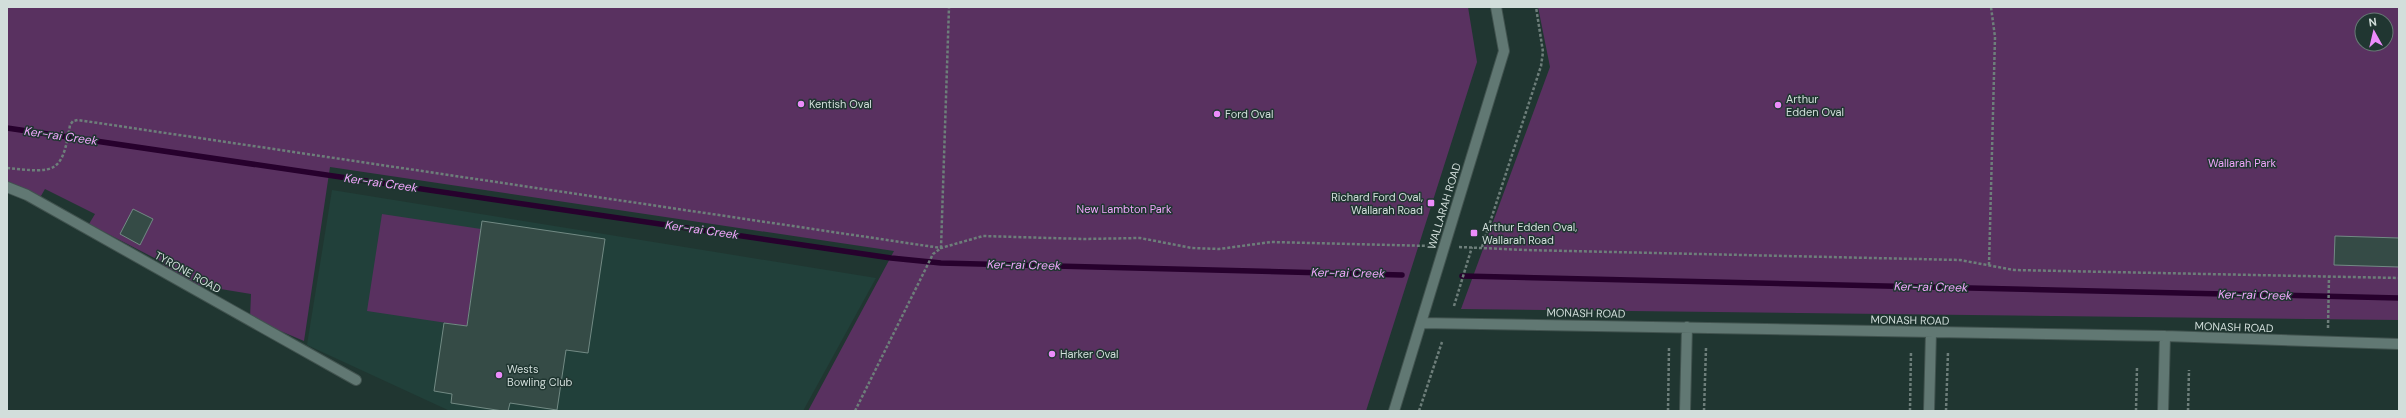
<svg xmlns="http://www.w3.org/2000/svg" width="2406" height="418" viewBox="0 0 2406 418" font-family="'DM Sans',sans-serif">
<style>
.built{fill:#21403a}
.green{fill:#593160;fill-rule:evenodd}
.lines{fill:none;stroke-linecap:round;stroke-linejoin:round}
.stream{stroke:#27012d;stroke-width:5.5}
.building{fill:#354b46;stroke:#728a84}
.minor-casing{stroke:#41534f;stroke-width:12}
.path{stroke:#6d7e7a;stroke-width:2.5;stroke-dasharray:3 2;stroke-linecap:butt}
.minor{stroke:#617873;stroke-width:10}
.poi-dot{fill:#ec8cfb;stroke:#203631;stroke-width:1.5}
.labels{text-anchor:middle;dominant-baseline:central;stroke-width:3;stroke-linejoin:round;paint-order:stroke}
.poi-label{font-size:11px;fill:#d2dedb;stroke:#203631;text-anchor:start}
.park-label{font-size:11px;fill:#f0a5fc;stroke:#203631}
.street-label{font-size:11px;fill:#d2dedb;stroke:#203631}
.water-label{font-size:12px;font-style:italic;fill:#f3a7ff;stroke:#203631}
</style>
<rect width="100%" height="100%" fill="#203631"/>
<path class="built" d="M 332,190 L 876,278 L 803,411 L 450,411 L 307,345 Z"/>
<path class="green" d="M 7,7 L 1468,7 L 1477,62 L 1366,411 L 808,411 L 894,251 L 330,167 L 304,341 L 250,318 L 251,294 L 172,281 L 159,273 L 164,263 L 89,224 L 95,214 L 45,189 L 38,201 L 7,189 Z
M 1538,7 L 2399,7 L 2399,320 L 1461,309 L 1550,67 ZM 2362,20 L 2386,20 L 2386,44 L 2362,44 Z
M 382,214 L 481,229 L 467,326 L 367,311 Z"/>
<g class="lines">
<path class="stream" d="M 7,128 L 891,258 L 941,263 L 1402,275
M 1462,276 L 2399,298"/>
</g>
<path class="building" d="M 133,209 L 153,219 L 140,245 L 120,234 Z
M 482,221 L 605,239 L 588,353 L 566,350 L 557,410 L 510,403 L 508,411 L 503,411 L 451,403 L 452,394 L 434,391 L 444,323 L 467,326 Z
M 2335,236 L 2399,238 L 2399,267 L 2334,265 Z"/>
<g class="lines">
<g class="minor-casing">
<path id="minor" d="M 7,187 L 27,195 L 356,380
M 1421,323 L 2165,336 L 2399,344
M 1394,411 L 1504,51 L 1496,7
M 1685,411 L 1687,327
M 1929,411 L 1931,332
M 2163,411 L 2165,336"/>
</g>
<path class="path" d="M 7,168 C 56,173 62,174 70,125 L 73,121 L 78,120 L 941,248 L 983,236 L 1084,239 L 1140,238 L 1192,248 L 1219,249 L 1271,242 L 1430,246
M 1459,247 L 1525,250 L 1960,260 L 2014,270 L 2399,278
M 1482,247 L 1541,66 L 1543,52 L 1536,7
M 1989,265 L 1995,37 L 1991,7
M 1454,306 L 1472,247
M 2328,328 L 2329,276
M 855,411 L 933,254 L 941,248 L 949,7
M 1419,411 L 1442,342
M 1668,411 L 1669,348
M 1704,411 L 1706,348
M 1910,411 L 1911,351
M 1946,411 L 1948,352
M 2136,411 L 2137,367
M 2188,411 L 2189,370"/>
<use href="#minor" class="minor"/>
</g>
<g class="poi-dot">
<circle cx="801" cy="104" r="4"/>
<circle cx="1778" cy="105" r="4"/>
<circle cx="1217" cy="114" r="4"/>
<rect x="1427" y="199" width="8" height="8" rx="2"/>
<rect x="1470" y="229" width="8" height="8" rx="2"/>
<circle cx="1052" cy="354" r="4"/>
<circle cx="499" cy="375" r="4"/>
</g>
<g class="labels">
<g class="poi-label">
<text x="1786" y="99">Arthur<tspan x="1786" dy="13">Edden Oval</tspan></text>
<text x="809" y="104">Kentish Oval</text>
<text x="1225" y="114">Ford Oval</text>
<text x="1423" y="197" text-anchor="end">Richard Ford Oval,<tspan x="1423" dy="13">Wallarah Road</tspan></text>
<text x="1482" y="227">Arthur Edden Oval,<tspan x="1482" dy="13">Wallarah Road</tspan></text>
<text x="1060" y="354">Harker Oval</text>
<text x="507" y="369">Wests<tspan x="507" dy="13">Bowling Club</tspan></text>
</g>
<g class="park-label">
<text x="2242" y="163">Wallarah Park</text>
<text x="1124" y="209">New Lambton Park</text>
</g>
<g class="street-label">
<text transform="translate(1444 206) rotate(-73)">WALLARAH ROAD</text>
<text transform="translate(188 272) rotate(29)">TYRONE ROAD</text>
<text transform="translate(1586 313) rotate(1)">MONASH ROAD</text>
<text transform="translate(1910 320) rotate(1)">MONASH ROAD</text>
<text transform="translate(2234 327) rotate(2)">MONASH ROAD</text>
</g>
<g class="water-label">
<text transform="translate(61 136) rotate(8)">Ker-rai Creek</text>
<text transform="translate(381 183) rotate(8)">Ker-rai Creek</text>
<text transform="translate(702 230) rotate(8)">Ker-rai Creek</text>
<text transform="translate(1024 265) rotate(1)">Ker-rai Creek</text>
<text transform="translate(1348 273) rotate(1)">Ker-rai Creek</text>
<text transform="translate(1931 287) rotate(1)">Ker-rai Creek</text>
<text transform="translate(2255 295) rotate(1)">Ker-rai Creek</text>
</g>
</g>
<rect width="2406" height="418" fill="none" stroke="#d2dedb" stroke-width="16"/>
<g transform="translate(2374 32) rotate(352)"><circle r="19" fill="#203631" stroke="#677975"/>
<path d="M0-3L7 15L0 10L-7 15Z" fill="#ec8cfb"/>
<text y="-6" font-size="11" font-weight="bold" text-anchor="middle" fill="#d2dedb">N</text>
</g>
</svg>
